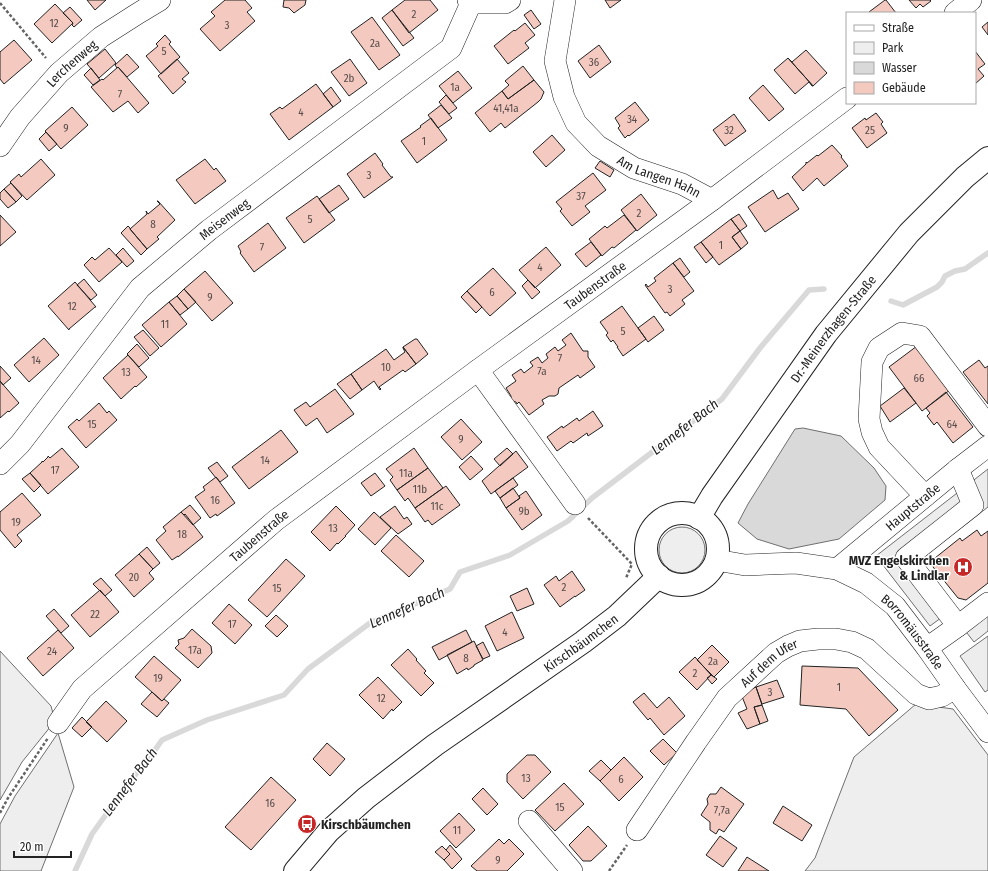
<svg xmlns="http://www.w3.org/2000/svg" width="988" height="871" viewBox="0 0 988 871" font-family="'Fira Sans Condensed',sans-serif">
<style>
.green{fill:#eee;stroke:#6f6f6f}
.parking{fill:#ededed;stroke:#6f6f6f}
.water{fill:#d9d9d9;stroke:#6f6f6f}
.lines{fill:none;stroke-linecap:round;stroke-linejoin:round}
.stream{stroke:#d9d9d9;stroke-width:5.5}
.building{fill:#f3c9c0;stroke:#222}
.minor-casing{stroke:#222;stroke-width:22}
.major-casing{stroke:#222;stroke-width:24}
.path{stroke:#646464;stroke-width:2.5;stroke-dasharray:3 2;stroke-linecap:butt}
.minor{stroke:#fff;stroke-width:21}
.major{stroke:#fff;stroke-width:22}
.labels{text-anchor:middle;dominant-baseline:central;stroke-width:3;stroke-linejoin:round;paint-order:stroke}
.number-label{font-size:11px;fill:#564c4a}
.street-label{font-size:13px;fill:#222;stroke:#fff}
.poi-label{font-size:13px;font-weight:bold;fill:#222;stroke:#fff;text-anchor:end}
.water-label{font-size:14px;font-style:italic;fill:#222;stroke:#fff}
</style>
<rect width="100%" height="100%" fill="#fff"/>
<path class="green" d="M659 550a23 23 0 1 1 46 0a23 23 0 1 1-46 0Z
M 0,651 L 51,706 L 55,721 L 22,762 L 0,800 Z
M 916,704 L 953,709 L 988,755 L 988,871 L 805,871 L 815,858 L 854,757 Z
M 58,733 L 74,787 L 41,871 L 0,871 L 0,824 L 15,796 Z"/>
<path class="parking" d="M 988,469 L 988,507 L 917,562 L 953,609 L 930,626 L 876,556 Z
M 988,610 L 988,631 L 974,642 L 963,628 Z
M 988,636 L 988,690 L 985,692 L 960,656 Z"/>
<path class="water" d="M 803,428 L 841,436 L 874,468 L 886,486 L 885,500 L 839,539 L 789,549 L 757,539 L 738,523 L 748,504 L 795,429 Z"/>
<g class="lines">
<path class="stream" d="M 891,301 L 903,305 L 937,287 L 942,282 L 945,276 L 955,271 L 965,269 L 988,253
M 75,871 L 92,834 L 125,788 L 155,750 L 162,740 L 207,720 L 284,695 L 308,669 L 370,623 L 450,589 L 460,572 L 510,555 L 568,521 L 592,498 L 722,399 L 760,348 L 809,290 L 824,289"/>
</g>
<path class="building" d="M 87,0 L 106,0 L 95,10 Z
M 225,0 L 245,0 L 252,8 L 247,12 L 255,21 L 220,51 L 200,29 L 215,16 L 211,12 Z
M 284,0 L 306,0 L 305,5 L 294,13 L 289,8 L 283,7 Z
M 405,0 L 430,0 L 438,10 L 409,33 L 392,10 Z
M 605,0 L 621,0 L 610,8 Z
M 885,0 L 886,0 L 896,13 L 869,13 L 869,12 Z
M 909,0 L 930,0 L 931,1 L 923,7 L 920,4 L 916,8 Z
M 55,4 L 73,23 L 52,43 L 34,24 Z
M 70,7 L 82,20 L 74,27 L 72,25 L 73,23 L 63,13 Z
M 392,10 L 414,38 L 403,46 L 382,18 Z
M 531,10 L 541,24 L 534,29 L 524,15 Z
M 372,17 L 400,55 L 379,70 L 351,32 Z
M 988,22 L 988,35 L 982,27 Z
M 525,23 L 535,35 L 525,43 L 529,48 L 508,64 L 494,46 L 514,30 L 515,31 Z
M 165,35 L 171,42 L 169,44 L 180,57 L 161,74 L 146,56 L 158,46 L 156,44 Z
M 14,40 L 32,60 L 4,84 L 0,79 L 0,52 Z
M 599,45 L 611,62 L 590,78 L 578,61 Z
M 105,49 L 116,63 L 99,78 L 87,64 Z
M 806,50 L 827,73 L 813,86 L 788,58 L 792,62 Z
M 975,51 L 985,64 L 978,69 L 984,76 L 975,84 Z
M 127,54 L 139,67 L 127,77 L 118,67 L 117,68 L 115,65 Z
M 788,58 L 813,86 L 812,86 L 809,82 L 795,94 L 774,70 Z
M 177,59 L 189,73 L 182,79 L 186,82 L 173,94 L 158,76 Z
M 350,59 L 367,83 L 349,96 L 331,72 Z
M 523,66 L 534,80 L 508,99 L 502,91 L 509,85 L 505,81 Z
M 118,67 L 149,103 L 138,113 L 128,101 L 113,112 L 91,87 L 102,79 L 103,80 Z
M 91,68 L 100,80 L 93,85 L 84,75 Z
M 458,71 L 472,88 L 453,103 L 439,86 Z
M 534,80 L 544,92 L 541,99 L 538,102 L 505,128 L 501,123 L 490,132 L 475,113 L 502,91 L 508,99 Z
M 316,84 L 333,107 L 289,140 L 270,114 L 280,107 L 282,109 Z
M 763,85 L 784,109 L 769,121 L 749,98 Z
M 331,87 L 341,101 L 333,107 L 323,94 Z
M 446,95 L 457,108 L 449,114 L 439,102 Z
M 635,102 L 649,120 L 629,136 L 628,135 L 625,138 L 618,128 L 620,126 L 615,118 Z
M 441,105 L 452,118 L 438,128 L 428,115 Z
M 72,107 L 88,125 L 61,149 L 45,131 Z
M 876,113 L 883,122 L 881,124 L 887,133 L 867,148 L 852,128 L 865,118 L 866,120 Z
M 734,114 L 746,131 L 725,146 L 713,130 Z
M 431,118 L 447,140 L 417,163 L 401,141 L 421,127 L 420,126 Z
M 46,132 L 57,144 L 49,151 L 39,139 Z
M 552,135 L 565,150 L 546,167 L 533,152 Z
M 832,145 L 842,156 L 841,157 L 848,166 L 824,186 L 817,178 L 803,191 L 792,177 L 806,164 L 806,162 L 807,163 L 817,155 L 818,156 Z
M 375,153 L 383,164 L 382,165 L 391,177 L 393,177 L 364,198 L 347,174 Z
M 41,159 L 55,175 L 27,200 L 10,182 L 19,174 L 21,177 Z
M 205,159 L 214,170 L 216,168 L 226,181 L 195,204 L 176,180 Z
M 600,161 L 614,170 L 610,177 L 595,168 Z
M 593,173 L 606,190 L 585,206 L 590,212 L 572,226 L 560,211 L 562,209 L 556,202 Z
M 11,183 L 22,196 L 16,202 L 4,189 Z
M 339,185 L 349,199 L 329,213 L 319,199 Z
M 4,189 L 16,202 L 8,208 L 0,199 L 0,193 Z
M 773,190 L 778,199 L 788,193 L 799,209 L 765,232 L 748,207 Z
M 641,194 L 657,215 L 637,231 L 621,210 Z
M 317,196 L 335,220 L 304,243 L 286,218 Z
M 157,201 L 158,201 L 175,220 L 157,237 L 159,239 L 147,249 L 130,229 L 147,214 L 146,211 L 148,214 L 160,204 Z
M 739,214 L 747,226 L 740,231 L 731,219 Z
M 0,215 L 16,232 L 0,246 Z
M 624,215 L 636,230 L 614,248 L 612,247 L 602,256 L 589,239 L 605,226 L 607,228 Z
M 731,219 L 740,231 L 732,237 L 741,249 L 719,265 L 701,242 Z
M 268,223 L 286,248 L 254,272 L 240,253 L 241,252 L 238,246 Z
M 128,226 L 130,228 L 130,229 L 147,249 L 141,255 L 121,233 Z
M 740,231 L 748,243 L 741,249 L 732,237 Z
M 591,242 L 601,255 L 586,267 L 575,254 Z
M 701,242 L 713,257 L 706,263 L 694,247 Z
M 546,247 L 561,265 L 535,288 L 519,270 Z
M 109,248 L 122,262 L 99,282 L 84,265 L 92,257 L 95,260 Z
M 123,248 L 134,261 L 127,267 L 116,255 Z
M 680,258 L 690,272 L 684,277 L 673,263 Z
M 673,263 L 694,291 L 682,300 L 685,304 L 670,316 L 667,312 L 665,313 L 645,285 L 646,284 L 648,287 L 656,281 L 654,278 Z
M 493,268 L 516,293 L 490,316 L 467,291 Z
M 205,271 L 233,303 L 212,321 L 184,289 Z
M 84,279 L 97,295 L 91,300 L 77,285 Z
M 528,280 L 540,292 L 532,299 L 522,286 Z
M 75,282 L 96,307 L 95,307 L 69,329 L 69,330 L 48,306 Z
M 184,289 L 196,302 L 188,309 L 177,296 Z
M 467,291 L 482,307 L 476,313 L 461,297 Z
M 177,296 L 188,309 L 180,315 L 169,302 Z
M 169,302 L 187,324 L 161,347 L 142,325 Z
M 622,306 L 646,339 L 623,356 L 617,347 L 618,347 L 613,340 L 611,342 L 606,335 L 608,333 L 600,322 Z
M 654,316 L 664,330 L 648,342 L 638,328 Z
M 143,330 L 159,348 L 150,356 L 134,337 Z
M 571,333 L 583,351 L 588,351 L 588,357 L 595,367 L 580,378 L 578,375 L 559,388 L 558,394 L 555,396 L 549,396 L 542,400 L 544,404 L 529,415 L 519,402 L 517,404 L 516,402 L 511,401 L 511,396 L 506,388 L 516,381 L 512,375 L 521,369 L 524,373 L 533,366 L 530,362 L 538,357 L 542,363 L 548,358 L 546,354 L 555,347 L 558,351 L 566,345 L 562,340 Z
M 44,338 L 59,355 L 29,382 L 14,365 Z
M 415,339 L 417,339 L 428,354 L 416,364 L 403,347 Z
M 137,344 L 149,358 L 139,367 L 127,354 Z
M 917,346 L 950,390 L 922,411 L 889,367 Z
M 403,347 L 416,364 L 405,372 L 403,370 L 379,387 L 381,389 L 380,390 L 374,381 L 362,390 L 351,374 L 386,349 L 394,360 L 405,352 L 403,348 Z
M 128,355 L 147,377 L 136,387 L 135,386 L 121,399 L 103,378 Z
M 979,360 L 985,368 L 988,366 L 988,404 L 963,372 Z
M 0,366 L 11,378 L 3,385 L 0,381 Z
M 351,374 L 362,390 L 350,399 L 337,384 Z
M 0,381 L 19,403 L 9,412 L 8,411 L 0,418 Z
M 904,388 L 916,403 L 890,422 L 880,406 Z
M 335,389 L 354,414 L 327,433 L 317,418 L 306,426 L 294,410 L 306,402 L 310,407 Z
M 946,392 L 973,427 L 953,443 L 937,422 L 934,425 L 927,416 L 930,413 L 926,408 Z
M 99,403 L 107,413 L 109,411 L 117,420 L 86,448 L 68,427 L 77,419 L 79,421 Z
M 593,411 L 603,426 L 588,436 L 587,433 L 573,443 L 571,441 L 557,451 L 547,437 L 562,426 L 563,428 L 577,418 L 579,421 Z
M 461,419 L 482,442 L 462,460 L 441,437 Z
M 281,430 L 298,452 L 249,489 L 232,467 Z
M 62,448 L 79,467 L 48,494 L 30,473 L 42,462 L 42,461 L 43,462 L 48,457 L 48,456 L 50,458 Z
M 414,448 L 428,468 L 397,490 L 390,480 L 393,477 L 386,469 Z
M 507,448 L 513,454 L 500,466 L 494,459 Z
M 516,451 L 528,467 L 491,494 L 482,481 Z
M 471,456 L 483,469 L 470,480 L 459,467 Z
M 217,462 L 228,476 L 220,482 L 216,477 L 216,478 L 208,468 Z
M 428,468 L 443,488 L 415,508 L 408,498 L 405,501 L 397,490 Z
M 30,473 L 41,485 L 34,492 L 22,479 Z
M 375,473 L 385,486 L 371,496 L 361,483 Z
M 216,477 L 235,503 L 217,516 L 216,514 L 210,518 L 195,497 L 205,490 L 203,487 Z
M 513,478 L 518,485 L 500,498 L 495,491 Z
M 446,486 L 460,505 L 432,525 L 428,520 L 425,522 L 415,508 Z
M 513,488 L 520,498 L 506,508 L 500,498 Z
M 526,491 L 542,515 L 522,530 L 506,508 L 520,498 L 519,496 Z
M 22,493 L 41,515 L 17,535 L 22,541 L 15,548 L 0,530 L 0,512 Z
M 190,505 L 201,518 L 193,525 L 181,512 Z
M 336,506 L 355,525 L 345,536 L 346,536 L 338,544 L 337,543 L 330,551 L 311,532 Z
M 395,506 L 404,519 L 407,517 L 412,524 L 398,534 L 380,517 Z
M 181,512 L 184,515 L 185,514 L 203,537 L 178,557 L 178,556 L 172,560 L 156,540 L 166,531 L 163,527 Z
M 374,512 L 391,528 L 375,545 L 358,529 Z
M 977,530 L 981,536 L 988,531 L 988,583 L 966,600 L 958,598 L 933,567 L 935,558 L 960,538 L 962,541 Z
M 396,535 L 424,561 L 409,577 L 381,551 Z
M 147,547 L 160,563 L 153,569 L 139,554 Z
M 139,554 L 153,569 L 149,573 L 154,579 L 134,597 L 115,575 Z
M 286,559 L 305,576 L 267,617 L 248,600 Z
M 572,571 L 585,590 L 575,597 L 575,596 L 560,607 L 544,585 L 556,576 L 559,581 Z
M 101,578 L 112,590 L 105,596 L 93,584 Z
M 527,588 L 534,604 L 517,611 L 510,596 Z
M 100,590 L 119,612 L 90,637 L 71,615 Z
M 229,604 L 252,625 L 235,644 L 212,623 Z
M 54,609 L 69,626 L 61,633 L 46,616 Z
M 512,612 L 524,638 L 497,651 L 485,626 Z
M 276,615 L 288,626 L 277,637 L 265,626 Z
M 192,629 L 211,646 L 212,653 L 198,668 L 175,648 L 179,644 L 178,640 L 184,638 Z
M 58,630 L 74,648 L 43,676 L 27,658 Z
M 466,630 L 472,642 L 439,660 L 432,647 Z
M 474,641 L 483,660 L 474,665 L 474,666 L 468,670 L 467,668 L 457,674 L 447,655 Z
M 483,642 L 490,656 L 483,659 L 476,646 Z
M 712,645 L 729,662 L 714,677 L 697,660 Z
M 408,649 L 417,659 L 416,660 L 426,671 L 424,673 L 434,683 L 421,696 L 391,665 Z
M 154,656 L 181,680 L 162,701 L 135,677 Z
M 695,657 L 711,675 L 697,690 L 679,672 Z
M 802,666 L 858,668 L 898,710 L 869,736 L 846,709 L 800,705 Z
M 711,675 L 717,679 L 712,684 L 707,678 Z
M 378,677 L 402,702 L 393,711 L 392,709 L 383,719 L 359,695 Z
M 777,680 L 784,697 L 762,704 L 756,687 Z
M 756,687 L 762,705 L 754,707 L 760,724 L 747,729 L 738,713 L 747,709 L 741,694 Z
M 152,692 L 162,701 L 164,699 L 169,703 L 157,717 L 141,704 Z
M 644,693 L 657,708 L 669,697 L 685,716 L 664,735 L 650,718 L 648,720 L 633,702 Z
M 106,701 L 127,721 L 107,742 L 86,722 Z
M 762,705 L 768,721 L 760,724 L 754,707 Z
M 82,717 L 92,727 L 82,737 L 72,728 Z
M 663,739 L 677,753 L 664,765 L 650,751 Z
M 327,743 L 345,759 L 330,776 L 313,759 Z
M 527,755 L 535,755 L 551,772 L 523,799 L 507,782 L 507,774 Z
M 624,757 L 643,777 L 619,801 L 600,781 Z
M 601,760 L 611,770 L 600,781 L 589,771 Z
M 271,777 L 296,800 L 251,850 L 225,827 Z
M 564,783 L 584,804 L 555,831 L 535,810 Z
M 721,787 L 744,804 L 724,832 L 719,829 L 716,834 L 710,830 L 710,822 L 701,815 L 708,804 L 707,799 L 710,794 L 716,794 Z
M 483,788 L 498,804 L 487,815 L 472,799 Z
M 783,806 L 812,825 L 802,841 L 773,823 Z
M 459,813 L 475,830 L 456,848 L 440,831 Z
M 588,826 L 607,846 L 591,861 L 583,861 L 569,845 Z
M 720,836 L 737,848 L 723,867 L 706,855 Z
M 499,839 L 504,844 L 509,839 L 524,854 L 507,871 L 477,871 L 471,866 Z
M 450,845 L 462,859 L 452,869 L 444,860 L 450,854 L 446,850 Z
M 442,846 L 450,854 L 444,860 L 435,852 Z
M 747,857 L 769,871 L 738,871 Z"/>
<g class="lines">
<g class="minor-casing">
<g id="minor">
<path d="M 468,0 L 471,3 L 505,3 L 510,0"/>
<path id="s1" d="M 565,0 L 555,61 L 564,97 L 576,123 L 598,146 L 634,168 L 682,184 L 712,200"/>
<path d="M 955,13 L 971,0"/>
<path id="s2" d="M 0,146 L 20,117 L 59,73 L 101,37 L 137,14 L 160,0"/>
<path d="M 478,370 L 575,504"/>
<path id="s3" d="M 0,464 L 20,444 L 140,288 L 209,230 L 451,48 L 471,3"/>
<path d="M 925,496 L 879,447 L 872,432 L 869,419 L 872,362 L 879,348 L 902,333 L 920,336 L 988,426"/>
<path id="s4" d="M 716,560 L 745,565 L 796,563 L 837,569 L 866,583 L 895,606 L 927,648 L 955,688 L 988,732"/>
<path id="s5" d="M 837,569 L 958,469 L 988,446"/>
<path d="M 958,626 L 988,603"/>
<path d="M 927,648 L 958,626 L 906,558 L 973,505 L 958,469"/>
<path id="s6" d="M 58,723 L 82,689 L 276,520 L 478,370 L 712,200 L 847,98"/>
<path d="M 529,821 L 572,871"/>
<path id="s7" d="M 637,830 L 696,742 L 727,698 L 776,653 L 788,646 L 800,641 L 818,639 L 836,639 L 852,642 L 867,649 L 916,694 L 929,699 L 942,696 L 955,688"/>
</g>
</g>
<g class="major-casing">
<g id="major">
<circle cx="682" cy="549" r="36"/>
<path id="s8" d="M 699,518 L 712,496 L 826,334 L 909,233 L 965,177 L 988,158"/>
<path id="s9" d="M 295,871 L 329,831 L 366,798 L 435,745 L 583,642 L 617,616 L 659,576"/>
</g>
</g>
<path class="path" d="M 0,3 L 46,58
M 588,518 L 632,564 L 626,578
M 0,813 L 8,798 L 48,738
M 609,871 L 627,845"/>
<use href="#minor" class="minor"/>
<use href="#major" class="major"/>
</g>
<defs>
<g id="hospital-disc" transform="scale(1)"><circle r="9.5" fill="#c62828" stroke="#fff"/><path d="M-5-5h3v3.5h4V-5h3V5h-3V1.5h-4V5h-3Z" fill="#fff"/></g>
<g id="bus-disc" transform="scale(1)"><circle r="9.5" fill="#c62828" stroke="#fff"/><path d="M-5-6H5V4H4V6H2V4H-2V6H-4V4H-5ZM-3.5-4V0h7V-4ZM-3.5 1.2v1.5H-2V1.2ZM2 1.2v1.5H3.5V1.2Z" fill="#fff"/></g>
</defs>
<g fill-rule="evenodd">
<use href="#hospital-disc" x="963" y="567"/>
<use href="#bus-disc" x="307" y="824"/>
</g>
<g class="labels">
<g class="number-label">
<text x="414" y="14">2</text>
<text x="54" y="23">12</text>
<text x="227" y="25">3</text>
<text x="375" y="43">2a</text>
<text x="164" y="51">5</text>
<text x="594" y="62">36</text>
<text x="349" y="78">2b</text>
<text x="455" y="87">1a</text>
<text x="120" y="94">7</text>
<text x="506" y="108">41,41a</text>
<text x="301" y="112">4</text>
<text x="632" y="119">34</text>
<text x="66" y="128">9</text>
<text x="729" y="130">32</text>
<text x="870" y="130">25</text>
<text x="424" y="141">1</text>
<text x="369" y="175">3</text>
<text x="581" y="196">37</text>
<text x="639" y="213">2</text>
<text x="310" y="219">5</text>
<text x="153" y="224">8</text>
<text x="721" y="245">1</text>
<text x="262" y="247">7</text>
<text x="540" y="267">4</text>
<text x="670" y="289">3</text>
<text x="492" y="292">6</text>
<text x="210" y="297">9</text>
<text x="72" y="306">12</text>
<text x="165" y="324">11</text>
<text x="623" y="331">5</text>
<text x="560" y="358">7</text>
<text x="36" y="360">14</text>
<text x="386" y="367">10</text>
<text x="542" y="371">7a</text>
<text x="126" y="372">13</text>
<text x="919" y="378">66</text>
<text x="92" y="424">15</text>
<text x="952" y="424">64</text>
<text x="461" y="439">9</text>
<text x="265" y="460">14</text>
<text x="55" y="470">17</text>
<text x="406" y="473">11a</text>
<text x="420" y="489">11b</text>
<text x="215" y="500">16</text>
<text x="437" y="506">11c</text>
<text x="524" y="511">9b</text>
<text x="16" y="522">19</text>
<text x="333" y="528">13</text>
<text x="182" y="534">18</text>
<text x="134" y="577">20</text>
<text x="564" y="587">2</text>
<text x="277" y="588">15</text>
<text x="95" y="614">22</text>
<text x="232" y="624">17</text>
<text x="505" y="632">4</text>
<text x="195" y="650">17a</text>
<text x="52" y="651">24</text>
<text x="466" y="658">8</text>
<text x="713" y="661">2a</text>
<text x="695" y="673">2</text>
<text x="158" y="678">19</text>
<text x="839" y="687">1</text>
<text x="770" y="692">3</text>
<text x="381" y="698">12</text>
<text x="526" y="778">13</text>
<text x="621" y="779">6</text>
<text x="270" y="803">16</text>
<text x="560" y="807">15</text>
<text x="722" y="810">7,7a</text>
<text x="457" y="830">11</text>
<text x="498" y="860">9</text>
</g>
<g class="street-label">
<text stroke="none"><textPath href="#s2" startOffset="110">Lerchenweg</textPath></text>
<text stroke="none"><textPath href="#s1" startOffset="228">Am Langen Hahn</textPath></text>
<text stroke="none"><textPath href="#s3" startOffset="334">Meisenweg</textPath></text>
<text stroke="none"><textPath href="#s6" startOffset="695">Taubenstraße</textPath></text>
<text stroke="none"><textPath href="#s8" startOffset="232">Dr.-Meinerzhagen-Straße</textPath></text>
<text stroke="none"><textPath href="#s5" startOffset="98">Hauptstraße</textPath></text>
<text stroke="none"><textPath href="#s6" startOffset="276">Taubenstraße</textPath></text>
<text stroke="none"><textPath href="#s4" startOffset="222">Borromäusstraße</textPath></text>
<text stroke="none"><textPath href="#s9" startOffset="367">Kirschbäumchen</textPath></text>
<text stroke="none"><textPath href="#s7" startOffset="215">Auf dem Ufer</textPath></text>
</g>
<g class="poi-label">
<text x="949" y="560">MVZ Engelskirchen<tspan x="949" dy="15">&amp; Lindlar</tspan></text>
<text x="321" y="824" text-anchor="start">Kirschbäumchen</text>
</g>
<g class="water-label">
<text transform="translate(685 427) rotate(-38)">Lennefer Bach</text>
<text transform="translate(407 608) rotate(-24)">Lennefer Bach</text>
<text transform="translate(130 782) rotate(-53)">Lennefer Bach</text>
</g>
</g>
<rect x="846" y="12" width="130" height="92" fill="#ffffff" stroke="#a7a7a7"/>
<rect x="854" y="25" width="20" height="6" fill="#ffffff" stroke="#a7a7a7"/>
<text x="882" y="32" font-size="12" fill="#222222">Straße</text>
<rect x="854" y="42" width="20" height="12" fill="#eeeeee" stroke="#a7a7a7"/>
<text x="882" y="52" font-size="12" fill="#222222">Park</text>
<rect x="854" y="62" width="20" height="12" fill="#d9d9d9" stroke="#a7a7a7"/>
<text x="882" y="72" font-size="12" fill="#222222">Wasser</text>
<rect x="854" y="82" width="20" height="12" fill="#f3c9c0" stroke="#a7a7a7"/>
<text x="882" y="92" font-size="12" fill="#222222">Gebäude</text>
<path d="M14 851v6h57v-6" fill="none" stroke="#222222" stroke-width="2"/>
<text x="20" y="851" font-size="12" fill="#222222" stroke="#ffffff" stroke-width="3" paint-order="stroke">20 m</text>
</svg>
